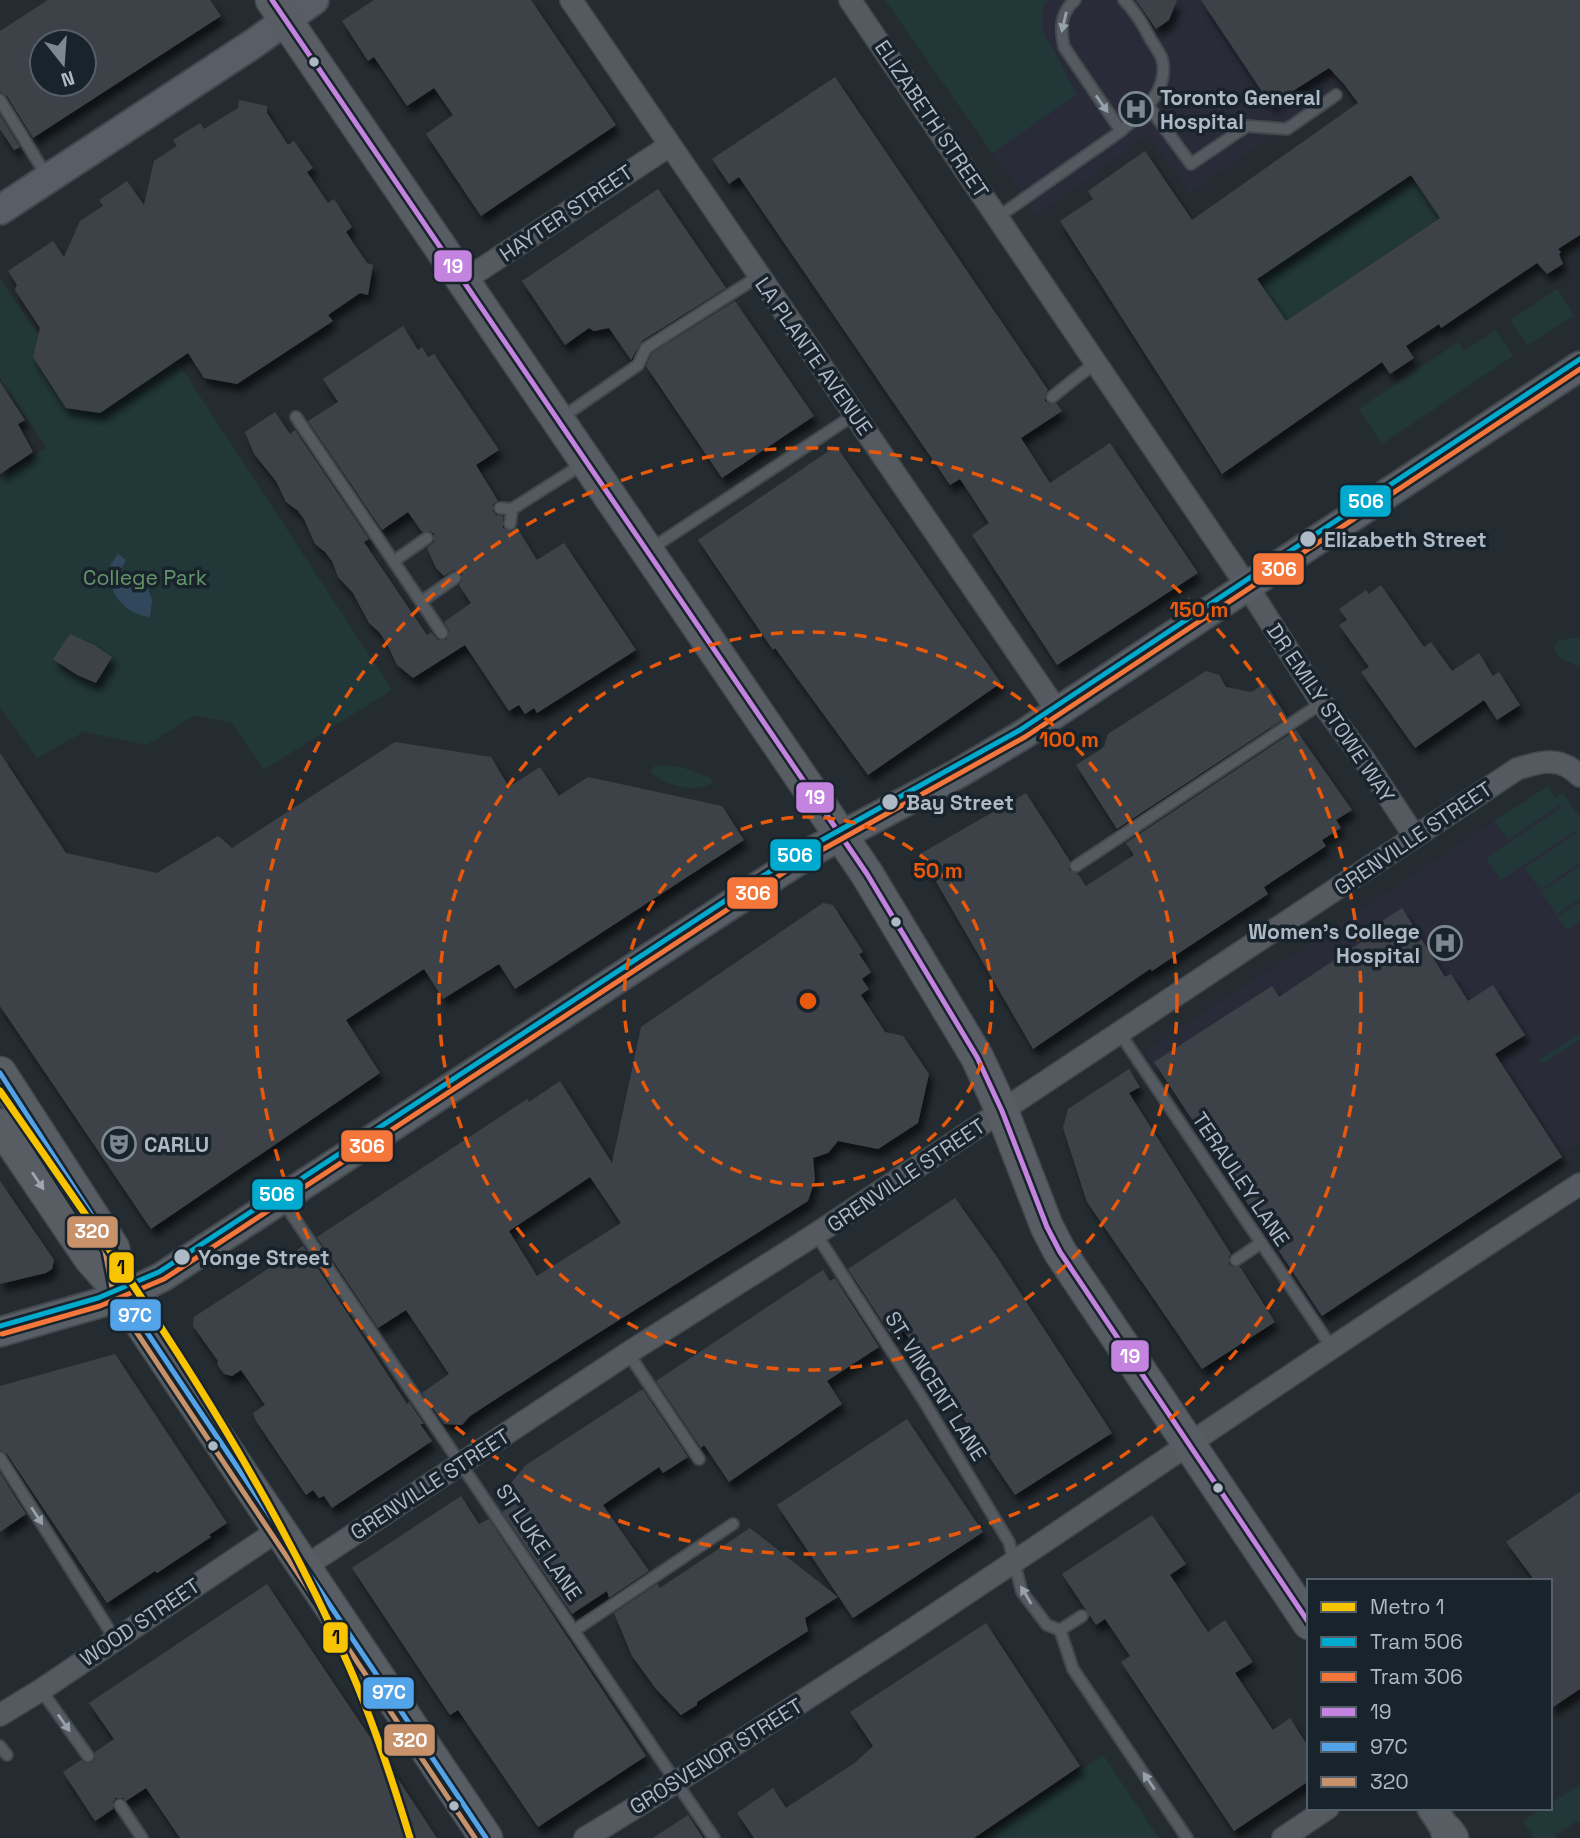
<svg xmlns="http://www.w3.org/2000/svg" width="1580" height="1838" viewBox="0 0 1580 1838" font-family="'Space Grotesk',sans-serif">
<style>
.medical{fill:#2a2b38}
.green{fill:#223737}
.water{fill:#31485c}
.building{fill:#3d4348;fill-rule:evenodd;filter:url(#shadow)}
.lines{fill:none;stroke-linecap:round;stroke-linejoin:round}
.lane-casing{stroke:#42484c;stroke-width:14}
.street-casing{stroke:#42484c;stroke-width:24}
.secondary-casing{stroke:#42484c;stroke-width:32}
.primary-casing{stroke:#42494e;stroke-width:35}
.lane{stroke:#545a60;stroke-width:10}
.street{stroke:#545a60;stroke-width:21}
.secondary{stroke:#585e65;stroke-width:28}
.primary{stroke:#575d63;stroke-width:32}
.bus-1-casing{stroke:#18232c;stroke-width:10}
.bus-2-casing{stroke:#18232c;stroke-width:10}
.bus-3-casing{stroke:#18232c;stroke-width:10}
.bus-1{stroke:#c483df;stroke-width:5}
.bus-2{stroke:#53a3e8;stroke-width:5}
.bus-3{stroke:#c7916a;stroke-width:5}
.tram-1-casing{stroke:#18232c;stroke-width:10}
.tram-2-casing{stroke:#18232c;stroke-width:10}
.tram-1{stroke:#00a9ce;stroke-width:5}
.tram-2{stroke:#f5763a;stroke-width:5}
.metro-1-casing{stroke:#18232c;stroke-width:12}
.metro-1{stroke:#f8c300;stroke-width:7}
.oneway{fill:#97a1ac}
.oneway2{fill:#9ca7b1}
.ring{fill:none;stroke:#e8590c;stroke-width:3.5;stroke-dasharray:12 9}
.bus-dot{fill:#adb9c5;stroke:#18232c;stroke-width:2.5}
.labels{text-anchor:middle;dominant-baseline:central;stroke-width:7;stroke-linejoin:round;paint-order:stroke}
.poi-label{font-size:21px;font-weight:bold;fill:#adb9c5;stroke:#18232c;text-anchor:start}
.street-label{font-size:21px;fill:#adb9c5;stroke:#18232c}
.stop-label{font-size:21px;font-weight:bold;fill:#adb9c5;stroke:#18232c;text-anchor:start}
.park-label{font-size:21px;fill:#649669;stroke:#18232c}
.centre{fill:#e8590c;stroke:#18232c;stroke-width:3.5}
.ring-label{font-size:21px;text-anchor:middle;font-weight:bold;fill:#e8590c;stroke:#18232c;stroke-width:7;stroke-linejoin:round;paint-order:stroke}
.line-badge{stroke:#18232c;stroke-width:2.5}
.badge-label{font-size:19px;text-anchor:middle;font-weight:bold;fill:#fff}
.pale-badge-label{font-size:19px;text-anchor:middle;font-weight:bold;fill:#111}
</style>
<defs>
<filter id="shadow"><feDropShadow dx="4.5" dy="8" stdDeviation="3.5" flood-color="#0009"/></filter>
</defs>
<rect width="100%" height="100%" fill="#252c31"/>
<path class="medical" d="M 888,0 L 1468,0 L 1344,84 L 1190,193 L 1148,135 L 1036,216 Z
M 1548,786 L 1580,834 L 1580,1142 L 1317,1314 L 1145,1052 Z"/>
<path class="green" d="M 885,0 L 1049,0 L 1043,6 L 1042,29 L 1077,95 L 992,153 Z
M 1425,165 L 1415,181 L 1433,208 L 1452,209 L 1286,321 L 1255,280 Z
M 0,279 L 39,335 L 33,357 L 66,408 L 100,413 L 177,361 L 392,690 L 264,770 L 232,723 L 195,715 L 147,745 L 84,732 L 37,758 L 0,707 L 0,479 L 46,448 L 0,378 Z
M 1557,289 L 1574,315 L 1527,346 L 1510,320 Z
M 1496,330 L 1513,356 L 1382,444 L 1359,409 L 1458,342 L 1464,351 Z
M 1580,637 L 1580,668 L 1558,656 L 1554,647 L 1558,641 Z
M 668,765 L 684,768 L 711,778 L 712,784 C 694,793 663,786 650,771 L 655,766 Z
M 1548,786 L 1555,798 L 1563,793 L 1580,818 L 1580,863 L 1540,890 L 1525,868 L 1578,832 L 1577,830 L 1501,880 L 1486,858 L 1562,807 L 1560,805 L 1508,840 L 1494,821 Z
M 1580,866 L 1580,899 L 1556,914 L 1541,892 Z
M 1580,902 L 1580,921 L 1567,930 L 1557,917 Z
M 1580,1033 L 1580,1040 L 1544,1063 L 1537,1061 Z
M 1103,1755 L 1159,1838 L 980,1838 Z
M 1580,1784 L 1580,1823 L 1577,1821 L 1556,1835 L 1557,1838 L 1534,1838 L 1523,1821 L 1543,1808 L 1550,1808 L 1550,1804 Z"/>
<path class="water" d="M 118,554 L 126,560 L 121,569 L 124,575 L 130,577 L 143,574 L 152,600 L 150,617 C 123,613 112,596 107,570 Z"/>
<path class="building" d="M 48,0 L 210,0 L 221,16 L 33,138 L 7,96 L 0,92 L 0,31 ZM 42,42 L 84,42 L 84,84 L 42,84 Z
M 374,0 L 531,0 L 616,125 L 481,216 L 426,134 L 453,115 L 434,88 L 407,106 L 374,57 L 368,61 L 342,21 Z
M 1136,0 L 1177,0 L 1169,20 L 1156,29 Z
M 1201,0 L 1580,0 L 1580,235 L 1558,249 L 1561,252 L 1559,254 L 1563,264 L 1547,274 L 1537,263 L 1441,328 L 1439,324 L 1406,346 L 1414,358 L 1390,374 L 1382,362 L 1222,474 L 1060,221 L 1093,199 L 1088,191 L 1145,151 L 1192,220 L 1358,103 L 1344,84 L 1329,68 L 1271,105 ZM 1411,175 L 1440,218 L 1286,321 L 1257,279 Z
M 835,77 L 1048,390 L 1045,395 L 1045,401 L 1050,404 L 1056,403 L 1062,411 L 1021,438 L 1050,483 L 1110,443 L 1198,573 L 1057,665 L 972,535 L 989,523 L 960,479 L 950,485 L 739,177 L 729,184 L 712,159 Z
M 239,100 L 267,106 L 267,113 L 288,145 L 294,141 L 313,168 L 307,172 L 328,203 L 334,199 L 352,227 L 346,232 L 367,263 L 373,265 L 368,295 L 360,293 L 328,315 L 333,321 L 237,384 L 204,378 L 188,353 L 100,413 L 66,408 L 33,357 L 40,328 L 15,290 L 17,285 L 8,271 L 53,241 L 64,257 L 80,221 L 103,206 L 99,200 L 127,181 L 144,205 L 154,161 L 177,146 L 173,140 L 200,123 L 204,129 L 238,108 Z
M 0,115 L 20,147 L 14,150 L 0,129 Z
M 658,189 L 726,288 L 642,341 L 631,360 L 609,328 L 594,331 L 589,328 L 565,345 L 522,281 Z
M 735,301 L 814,416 L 722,478 L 646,366 L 652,353 Z
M 403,326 L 418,350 L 422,347 L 428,357 L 434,354 L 499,450 L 476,465 L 498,501 L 493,504 L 493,511 L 496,515 L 503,516 L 503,528 L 510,532 L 517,528 L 537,560 L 564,543 L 636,650 L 537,713 L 534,708 L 525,714 L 519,705 L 509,711 L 465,645 L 413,678 L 397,665 L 388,646 L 380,633 L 369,623 L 353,593 L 338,577 L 332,561 L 325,552 L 315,544 L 304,519 L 297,510 L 286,502 L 276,481 L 254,454 L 245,432 L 275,412 L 290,434 L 295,430 L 369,539 L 364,542 L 427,635 L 431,632 L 438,640 L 446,640 L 450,632 L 444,622 L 471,603 L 459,585 L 462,581 L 462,574 L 454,570 L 444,576 L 436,568 L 427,548 L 434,542 L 434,534 L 430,531 L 422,532 L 408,512 L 382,530 L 308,421 L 338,402 L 323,379 Z
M 0,382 L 25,420 L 18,424 L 33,452 L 0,474 Z
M 836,446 L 1001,683 L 868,775 L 775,648 L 773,650 L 698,540 Z
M 1381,585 L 1424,647 L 1431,642 L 1452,671 L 1479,653 L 1493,676 L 1499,672 L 1520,705 L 1497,720 L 1484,700 L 1415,748 L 1361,672 L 1369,667 L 1339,625 L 1347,620 L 1339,609 L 1366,590 L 1369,594 Z
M 70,634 L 94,645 L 112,657 L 96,683 L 77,675 L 53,659 Z
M 1206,671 L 1219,675 L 1226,687 L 1251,692 L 1265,683 L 1287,717 L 1117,829 L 1076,765 L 1104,747 L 1108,734 Z
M 1296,730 L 1352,810 L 1336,820 L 1341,828 L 1322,840 L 1326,846 L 1264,887 L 1268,894 L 1152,971 L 1150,969 L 1033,1049 L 920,854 L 1026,793 L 1070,861 L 1069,870 L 1078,874 L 1086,886 L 1134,855 L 1126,843 Z
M 395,742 L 491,757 L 509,787 L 540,767 L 559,796 L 588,777 L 722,806 L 744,840 L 515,989 L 499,964 L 443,999 L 424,969 L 346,1020 L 380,1073 L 151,1229 L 0,1006 L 0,753 L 66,853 L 157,873 L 218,836 L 232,848 Z
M 823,903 L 833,905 L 863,952 L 859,954 L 871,972 L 862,979 L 869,989 L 861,995 L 885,1032 L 903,1036 L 929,1074 L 918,1123 L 878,1149 L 838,1141 L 828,1153 L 813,1158 L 815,1180 L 808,1201 L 581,1344 L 470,1416 L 462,1425 L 444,1424 L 422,1393 L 449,1374 L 406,1310 L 378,1328 L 317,1237 L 527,1099 L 529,1102 L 560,1081 L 612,1163 L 641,1027 ZM 590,1177 L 621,1223 L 537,1276 L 509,1231 Z
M 1402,908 L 1445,977 L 1451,974 L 1468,1001 L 1493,985 L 1507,1007 L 1525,1035 L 1495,1054 L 1562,1157 L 1322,1316 L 1154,1062 L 1272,986 L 1279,997 L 1366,939 L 1362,934 Z
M 1129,1069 L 1140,1087 L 1129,1093 L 1231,1254 L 1229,1257 L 1229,1264 L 1233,1267 L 1240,1267 L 1275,1322 L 1202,1369 L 1087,1202 L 1063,1128 L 1068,1109 Z
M 0,1181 L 54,1260 L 52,1269 L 46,1273 L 0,1284 Z
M 955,1198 L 997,1257 L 1112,1433 L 1015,1495 L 904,1331 L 893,1338 L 848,1269 Z
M 303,1246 L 407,1404 L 409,1402 L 424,1424 L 420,1424 L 432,1441 L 332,1508 L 324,1496 L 319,1498 L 313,1490 L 306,1495 L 256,1421 L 253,1413 L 265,1405 L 241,1370 L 232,1376 L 224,1374 L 217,1364 L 218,1361 L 193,1326 L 194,1317 Z
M 823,1270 L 830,1281 L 835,1278 L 879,1347 L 827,1381 L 842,1404 L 729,1482 L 704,1445 L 701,1448 L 656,1381 Z
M 115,1354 L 227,1523 L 209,1535 L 211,1537 L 157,1573 L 155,1571 L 107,1603 L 7,1454 L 0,1450 L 0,1386 Z
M 641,1390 L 643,1390 L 688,1457 L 663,1473 L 659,1467 L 603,1505 L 649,1571 L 609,1598 L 607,1591 L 572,1614 L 502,1512 L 508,1508 L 507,1488 L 526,1465 Z
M 907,1419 L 983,1532 L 853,1618 L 777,1505 Z
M 0,1473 L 26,1514 L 0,1532 Z
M 1580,1492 L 1580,1689 L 1550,1709 L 1550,1581 L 1535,1581 L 1506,1542 Z
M 461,1496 L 479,1524 L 489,1519 L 646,1756 L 538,1827 L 458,1710 L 450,1715 L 352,1568 Z
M 1152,1515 L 1186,1564 L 1170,1575 L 1208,1632 L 1225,1620 L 1253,1662 L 1235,1673 L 1273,1730 L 1290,1718 L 1309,1748 L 1309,1781 L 1234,1831 L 1121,1662 L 1130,1656 L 1105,1619 L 1096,1625 L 1062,1574 Z
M 750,1528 L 838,1597 L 805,1618 L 808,1631 L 697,1702 L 697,1705 L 681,1715 L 656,1689 L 632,1656 L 614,1613 L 657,1584 L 660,1588 Z
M 267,1584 L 384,1758 L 437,1838 L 180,1838 L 146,1788 L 126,1801 L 123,1798 L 116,1798 L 113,1802 L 113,1809 L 95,1821 L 63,1772 L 81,1760 L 85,1763 L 92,1763 L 95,1759 L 95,1752 L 114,1739 L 89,1703 Z
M 986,1623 L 1080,1766 L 974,1838 L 754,1838 L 737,1813 L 773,1788 L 786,1808 L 856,1762 L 873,1746 L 850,1712 Z
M 688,1815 L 703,1838 L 653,1838 Z"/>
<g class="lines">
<g class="lane-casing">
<path id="lane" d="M 1075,0 C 1060,13 1060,29 1064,47 L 1121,131 C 1141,113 1170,91 1162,59 C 1160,53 1155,46 1151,40 C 1144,26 1136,12 1124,0
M 0,100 L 48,178
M 1149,107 L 1191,164 L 1247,126 L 1287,129 L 1336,95
M 998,217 L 1121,131
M 1052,397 L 1096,362
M 296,417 L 442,633
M 561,418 L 638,365 L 646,348 L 759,276
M 500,508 L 512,509 L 583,464
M 510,524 L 512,509
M 649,550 L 854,415
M 394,561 L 427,538
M 422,601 L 455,578
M 1076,866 L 1322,703
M 1119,1032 L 1332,1348
M 282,1200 L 714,1838
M 816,1234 L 922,1398 L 1009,1542 L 1022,1592 L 1047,1625 L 1060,1630 L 1073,1669 L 1187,1838
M 1236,1260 L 1261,1243
M 628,1353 L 699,1459
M 0,1458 L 115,1639
M 575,1630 L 733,1524
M 1060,1630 L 1082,1616
M 41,1690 L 88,1756
M 0,1746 L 7,1755
M 120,1805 L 142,1838"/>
</g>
<g class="street-casing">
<path id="street" d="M 571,0 L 1058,712
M 850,0 L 1251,592 L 1322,703 L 1365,761 L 1415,837
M 463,281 L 669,146
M 306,1566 L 628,1353 L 816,1234 L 1517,769 C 1542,761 1560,756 1580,776
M 0,1715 L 41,1690 L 280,1529
M 585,1838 C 684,1779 781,1715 878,1652 C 1113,1498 1344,1336 1580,1184
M 1283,1838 L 1328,1808"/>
</g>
<g class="secondary-casing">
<path id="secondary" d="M 0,210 L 253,44 L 314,0
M 0,1332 L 124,1296 L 162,1277 L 811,852 L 959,773 L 1024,734 L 1580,366
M 1432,1808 L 1447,1831"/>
</g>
<g class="primary-casing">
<path id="primary" d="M 272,0 L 867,874 L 977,1057 L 1002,1111 L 1047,1227 L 1060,1252 L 1309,1623
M 0,1073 L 113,1248 L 121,1290 L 126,1301 L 486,1838
M 0,1125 L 90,1258 L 122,1294
M 1447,1831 L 1452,1838"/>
</g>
<use href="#lane" class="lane"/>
<use href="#street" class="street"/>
<use href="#secondary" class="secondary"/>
<use href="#primary" class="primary"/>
<g class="bus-1-casing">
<path id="bus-1" d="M 272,0 L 867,874 L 977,1057 L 1002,1111 L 1047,1227 L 1060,1252 L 1309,1623"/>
</g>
<g class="bus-2-casing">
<path id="bus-2" d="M 0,1073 L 113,1248 L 121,1290 L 126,1301 L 486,1838"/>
</g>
<g class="bus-3-casing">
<path id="bus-3" d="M 0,1089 L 105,1251 L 113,1293 L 119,1306 L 475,1838"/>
</g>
<use href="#bus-1" class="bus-1"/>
<use href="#bus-2" class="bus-2"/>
<use href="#bus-3" class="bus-3"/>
<g class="tram-1-casing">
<path id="tram-1" d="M 0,1326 L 98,1298 L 159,1272 L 795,855 L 1020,730 L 1580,359"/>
</g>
<g class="tram-2-casing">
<path id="tram-2" d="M 2,1334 L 100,1306 L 164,1279 L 800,862 L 1025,737 L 1580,369"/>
</g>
<use href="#tram-1" class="tram-1"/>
<use href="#tram-2" class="tram-2"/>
<g class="metro-1-casing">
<path id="metro-1" d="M 0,1091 C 127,1274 258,1459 348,1664 C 373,1720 392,1779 410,1838"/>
</g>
<use href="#metro-1" class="metro-1"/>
</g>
<defs><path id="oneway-solid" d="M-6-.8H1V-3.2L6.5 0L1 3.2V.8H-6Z" transform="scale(1.75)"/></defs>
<g class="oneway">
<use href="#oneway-solid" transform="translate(1064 22) rotate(103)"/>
<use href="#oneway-solid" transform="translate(1102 104) rotate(55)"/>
<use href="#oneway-solid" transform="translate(37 1516) rotate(57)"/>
<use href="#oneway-solid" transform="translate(1026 1595) rotate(-121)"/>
<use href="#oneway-solid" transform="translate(64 1723) rotate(55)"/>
<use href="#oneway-solid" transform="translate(1149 1781) rotate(-124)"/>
</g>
<use class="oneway2" href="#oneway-solid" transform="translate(38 1181) rotate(56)"/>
<g class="ring">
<circle cx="808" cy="1001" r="184"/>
<circle cx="808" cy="1001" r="369"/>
<circle cx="808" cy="1001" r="553"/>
</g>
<defs>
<g id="hospital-ring" transform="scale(1.75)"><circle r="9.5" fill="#18232c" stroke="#7d8891" stroke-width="1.5"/><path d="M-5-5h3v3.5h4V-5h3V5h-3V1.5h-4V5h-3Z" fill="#7d8891"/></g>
<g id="theatre-ring" transform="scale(1.75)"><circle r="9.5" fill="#18232c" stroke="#7d8891" stroke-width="1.5"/><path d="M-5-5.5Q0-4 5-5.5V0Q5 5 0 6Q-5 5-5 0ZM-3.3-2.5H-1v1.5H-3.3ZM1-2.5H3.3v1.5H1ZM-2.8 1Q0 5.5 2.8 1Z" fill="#7d8891"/></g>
</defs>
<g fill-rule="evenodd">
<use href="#hospital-ring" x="1136" y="109"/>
<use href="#hospital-ring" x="1445" y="943"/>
<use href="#theatre-ring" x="119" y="1144"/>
</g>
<g class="bus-dot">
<circle cx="314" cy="62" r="6"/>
<circle cx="1308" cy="539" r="9"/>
<circle cx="890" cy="802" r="9"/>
<circle cx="896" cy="922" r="6"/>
<circle cx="182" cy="1257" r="9"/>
<circle cx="213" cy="1446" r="6"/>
<circle cx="1218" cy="1488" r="6"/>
<circle cx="454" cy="1806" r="6"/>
</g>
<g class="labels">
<g class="poi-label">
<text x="1160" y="97">Toronto General<tspan x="1160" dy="24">Hospital</tspan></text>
<text x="1420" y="931" text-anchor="end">Women's College<tspan x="1420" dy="24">Hospital</tspan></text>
<text x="144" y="1144">CARLU</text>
</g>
<g class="street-label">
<text transform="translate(932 119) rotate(56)">ELIZABETH STREET</text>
<text transform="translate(566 213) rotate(-34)">HAYTER STREET</text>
<text transform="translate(814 356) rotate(55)">LA PLANTE AVENUE</text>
<text transform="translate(1331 713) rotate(56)">DR EMILY STOWE WAY</text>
<text transform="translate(1413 838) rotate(-34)">GRENVILLE STREET</text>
<text transform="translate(906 1175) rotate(-34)">GRENVILLE STREET</text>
<text transform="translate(1241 1179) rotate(56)">TERAULEY LANE</text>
<text transform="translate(936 1386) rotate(58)">ST. VINCENT LANE</text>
<text transform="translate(430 1484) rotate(-33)">GRENVILLE STREET</text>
<text transform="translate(539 1542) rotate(56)">ST LUKE LANE</text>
<text transform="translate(140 1622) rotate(-34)">WOOD STREET</text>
<text transform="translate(716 1756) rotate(-32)">GROSVENOR STREET</text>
</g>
<g class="stop-label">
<text x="1324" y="539">Elizabeth Street</text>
<text x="906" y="802">Bay Street</text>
<text x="198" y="1257">Yonge Street</text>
</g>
<g class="park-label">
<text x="145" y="577">College Park</text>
</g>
</g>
<circle cx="808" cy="1001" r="10" class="centre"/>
<g class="ring-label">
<text x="1199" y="617">150 m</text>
<text x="1069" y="747">100 m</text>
<text x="938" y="878">50 m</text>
</g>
<g class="line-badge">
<rect x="433" y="249" width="40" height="34" rx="7" fill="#c483df"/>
<rect x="1339" y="484" width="53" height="34" rx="7" fill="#00a9ce"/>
<rect x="1252" y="552" width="53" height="34" rx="7" fill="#f5763a"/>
<rect x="795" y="781" width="40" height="33" rx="7" fill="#c483df"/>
<rect x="769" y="838" width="53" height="34" rx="7" fill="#00a9ce"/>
<rect x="726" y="876" width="53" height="34" rx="7" fill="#f5763a"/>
<rect x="340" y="1129" width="54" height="34" rx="7" fill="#f5763a"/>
<rect x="251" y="1178" width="53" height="33" rx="7" fill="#00a9ce"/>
<rect x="66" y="1215" width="53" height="34" rx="7" fill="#c7916a"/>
<rect x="108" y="1251" width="27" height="33" rx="7" fill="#f8c300"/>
<rect x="109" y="1298" width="53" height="34" rx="7" fill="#53a3e8"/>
<rect x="1110" y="1339" width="40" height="34" rx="7" fill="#c483df"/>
<rect x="322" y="1621" width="27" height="33" rx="7" fill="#f8c300"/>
<rect x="362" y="1676" width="53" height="34" rx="7" fill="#53a3e8"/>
<rect x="383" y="1723" width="53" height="34" rx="7" fill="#c7916a"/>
</g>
<g class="badge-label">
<text x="453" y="273">19</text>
<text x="1366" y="508">506</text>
<text x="1279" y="576">306</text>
<text x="815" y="804">19</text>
<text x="795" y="862">506</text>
<text x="753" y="900">306</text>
<text x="367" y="1153">306</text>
<text x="277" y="1201">506</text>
<text x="92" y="1238">320</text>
<text x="135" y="1322">97C</text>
<text x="1130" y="1363">19</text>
<text x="389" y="1699">97C</text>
<text x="410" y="1747">320</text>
</g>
<g class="pale-badge-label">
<text x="121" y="1274">1</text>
<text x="336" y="1644">1</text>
</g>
<rect x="1307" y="1579" width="245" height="231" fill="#18232c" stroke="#545f69" stroke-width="2"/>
<rect x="1321" y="1602" width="35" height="10" fill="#f8c300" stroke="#545f69" stroke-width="2"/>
<text x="1370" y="1614" font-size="21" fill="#adb9c5">Metro 1</text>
<rect x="1321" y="1637" width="35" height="10" fill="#00a9ce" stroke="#545f69" stroke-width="2"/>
<text x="1370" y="1649" font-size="21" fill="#adb9c5">Tram 506</text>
<rect x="1321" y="1672" width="35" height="10" fill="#f5763a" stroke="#545f69" stroke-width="2"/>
<text x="1370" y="1684" font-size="21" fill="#adb9c5">Tram 306</text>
<rect x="1321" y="1707" width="35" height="10" fill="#c483df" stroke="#545f69" stroke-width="2"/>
<text x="1370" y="1719" font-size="21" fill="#adb9c5">19</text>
<rect x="1321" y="1742" width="35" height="10" fill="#53a3e8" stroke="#545f69" stroke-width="2"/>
<text x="1370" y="1754" font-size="21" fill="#adb9c5">97C</text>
<rect x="1321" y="1777" width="35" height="10" fill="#c7916a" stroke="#545f69" stroke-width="2"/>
<text x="1370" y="1789" font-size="21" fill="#adb9c5">320</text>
<g transform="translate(63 63) rotate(163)"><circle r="33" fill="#18232c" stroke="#545f69" stroke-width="2"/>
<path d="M0-5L12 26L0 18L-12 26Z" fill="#7d8891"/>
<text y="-10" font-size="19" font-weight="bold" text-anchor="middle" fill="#adb9c5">N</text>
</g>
</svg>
